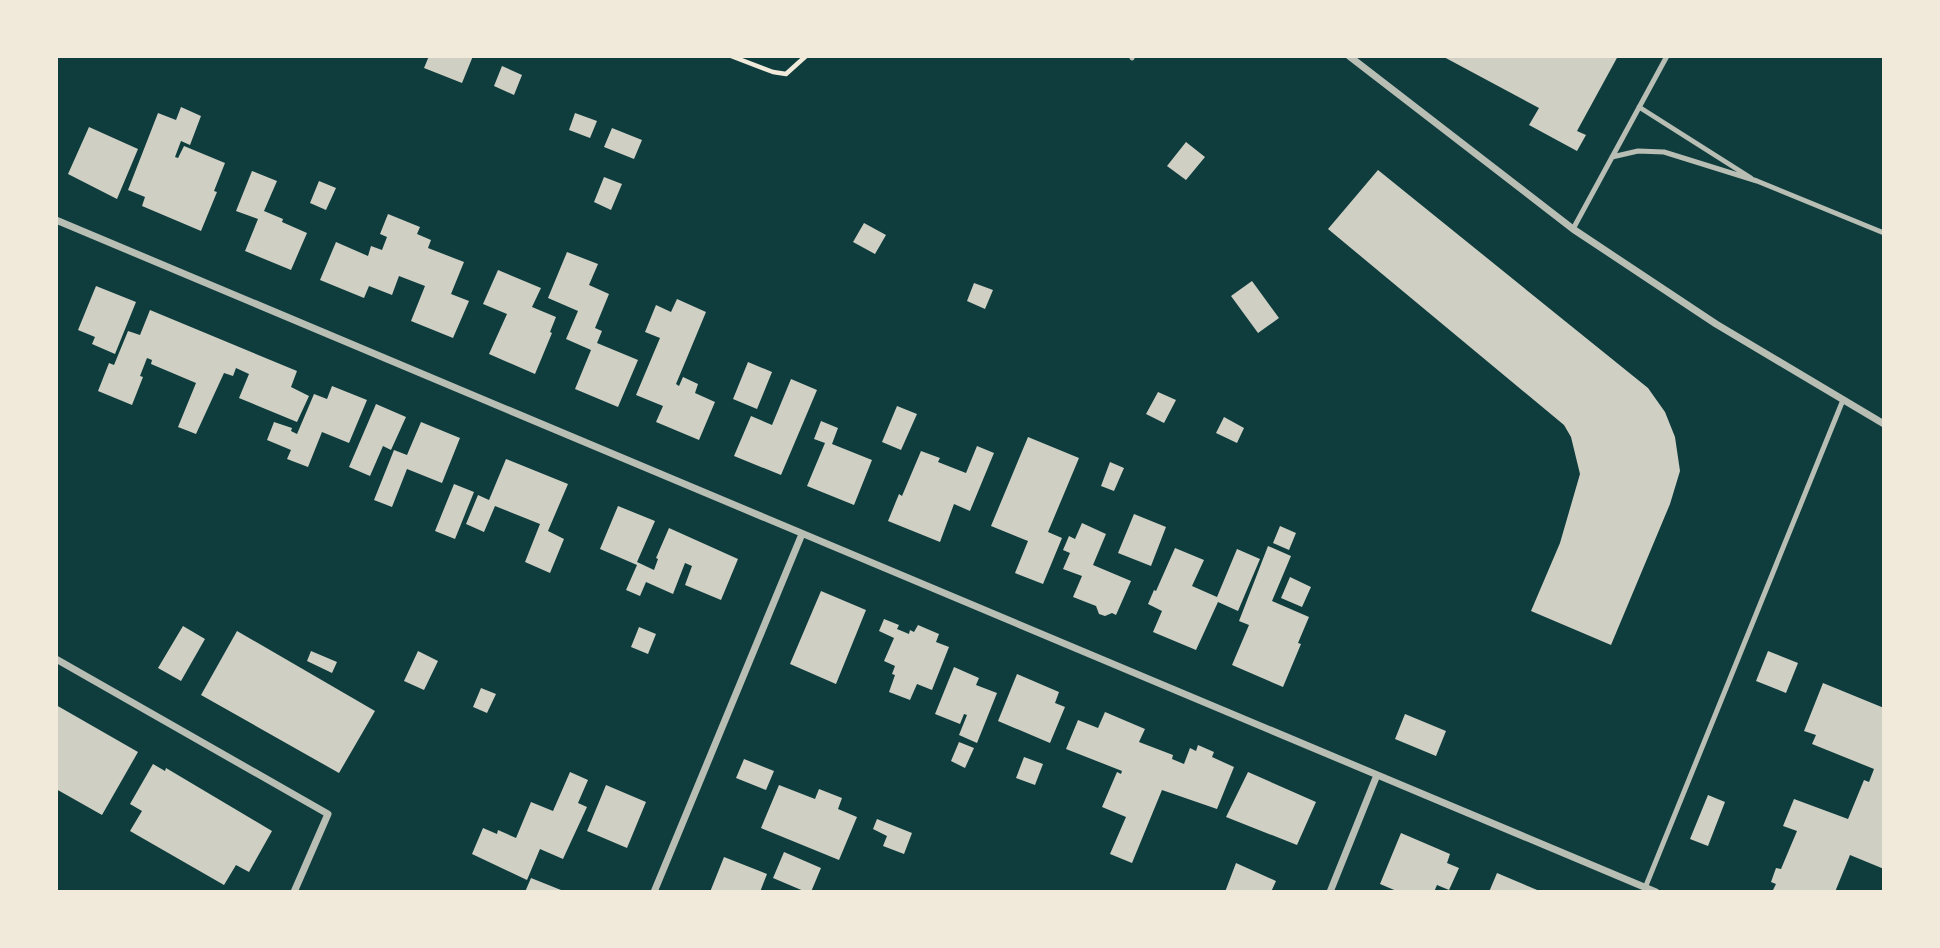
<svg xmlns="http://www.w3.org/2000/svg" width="1940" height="948" viewBox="0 0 1940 948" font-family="Overpass,sans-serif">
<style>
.building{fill:#cfcfc3}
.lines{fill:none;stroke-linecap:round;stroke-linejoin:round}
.path{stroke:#f1e9da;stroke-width:4.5}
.service{stroke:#b8beb3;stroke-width:5}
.minor{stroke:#b8beb3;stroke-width:7}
</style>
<rect width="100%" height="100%" fill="#0f3d3e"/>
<path class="building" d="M 429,56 L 473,56 L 462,83 L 424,68 Z
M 1442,56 L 1618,56 L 1577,131 L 1586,135 L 1577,151 L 1529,125 L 1539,108 Z
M 502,66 L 522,75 L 514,95 L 494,86 Z
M 181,107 L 201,116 L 190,145 L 181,141 L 175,157 L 178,158 L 184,146 L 225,163 L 214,191 L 217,192 L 201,231 L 142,206 L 145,197 L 128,190 L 158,113 L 176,120 Z
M 575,113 L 597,121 L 590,138 L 569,130 Z
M 89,127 L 138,149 L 117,199 L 68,174 Z
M 612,128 L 642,140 L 634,159 L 604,147 Z
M 1186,142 L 1205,157 L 1186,180 L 1167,166 Z
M 1378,170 L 1648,388 L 1665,412 L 1675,437 L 1680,471 L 1670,504 L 1611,645 L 1531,611 L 1560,543 L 1580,474 L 1571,437 L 1564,425 L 1328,229 Z
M 252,171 L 277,181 L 264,211 L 283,219 L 282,222 L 307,233 L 291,270 L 245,251 L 258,219 L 236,211 Z
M 604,177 L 622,184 L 611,210 L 594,202 Z
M 319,181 L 336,188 L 326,210 L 310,203 Z
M 388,214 L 420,227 L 417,234 L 431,240 L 428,248 L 464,262 L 451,294 L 469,301 L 453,338 L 411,321 L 425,286 L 399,276 L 392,295 L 369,286 L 364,298 L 320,280 L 336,242 L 368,256 L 371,246 L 382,250 L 387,237 L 380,234 Z
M 864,223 L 886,235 L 875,254 L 853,242 Z
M 567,252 L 598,264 L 589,285 L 609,294 L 595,328 L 602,331 L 597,343 L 638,360 L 618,407 L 575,389 L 591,350 L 566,339 L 578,311 L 548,298 Z
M 498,270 L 541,288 L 532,307 L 556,317 L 550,332 L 552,333 L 535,374 L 489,354 L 507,314 L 483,304 Z
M 1252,281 L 1279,318 L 1258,333 L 1231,296 Z
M 974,283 L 993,290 L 985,309 L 967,301 Z
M 96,286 L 136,302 L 115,354 L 92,344 L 95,337 L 78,330 Z
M 677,299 L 706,312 L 676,384 L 679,386 L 683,377 L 698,384 L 695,393 L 715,402 L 699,440 L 656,422 L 663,406 L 636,395 L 660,338 L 645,332 L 656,305 L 671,312 Z
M 150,310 L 297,371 L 291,387 L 309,396 L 297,422 L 239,398 L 249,374 L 236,368 L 233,376 L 224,373 L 196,434 L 178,427 L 196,383 L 151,364 L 152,360 L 147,358 L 140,376 L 143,377 L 132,405 L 98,391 L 109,363 L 114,365 L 128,331 L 140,335 Z
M 748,362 L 772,372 L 757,409 L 733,399 Z
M 791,379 L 817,390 L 781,475 L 734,456 L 751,416 L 772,425 Z
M 332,386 L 367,400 L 349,443 L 322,432 L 308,467 L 287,459 L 291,450 L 267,440 L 274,422 L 292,428 L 291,431 L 297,434 L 314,394 L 327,399 Z
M 1158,392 L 1176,400 L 1164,423 L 1146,414 Z
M 376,404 L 406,417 L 391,450 L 383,446 L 370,476 L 349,467 Z
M 897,406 L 917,414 L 901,450 L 882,442 Z
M 1224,417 L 1244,428 L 1237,443 L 1216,433 Z
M 821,421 L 838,428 L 832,444 L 872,460 L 854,505 L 807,486 L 825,443 L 814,439 Z
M 421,422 L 460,438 L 442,483 L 407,469 L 392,507 L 374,500 L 394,450 L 407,455 Z
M 1028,437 L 1079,458 L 1048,532 L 1062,538 L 1043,584 L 1015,573 L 1028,541 L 991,526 Z
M 977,446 L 994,453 L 970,511 L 954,504 L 940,542 L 888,521 L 899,494 L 902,496 L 921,451 L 940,458 L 938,462 L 966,473 Z
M 506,459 L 568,484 L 548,531 L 564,539 L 550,573 L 525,562 L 540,524 L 495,506 L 484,532 L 466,524 L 478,495 L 489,500 Z
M 1110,462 L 1124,468 L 1114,491 L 1101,486 Z
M 454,484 L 474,492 L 455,539 L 435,531 Z
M 618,506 L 655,521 L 637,562 L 654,570 L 658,559 L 656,558 L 669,528 L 738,559 L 721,600 L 685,585 L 692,566 L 685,563 L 673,594 L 646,582 L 640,596 L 626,590 L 637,565 L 600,549 Z
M 1134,514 L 1166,527 L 1151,566 L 1118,553 Z
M 1082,523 L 1106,534 L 1093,565 L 1131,581 L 1116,615 L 1112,613 L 1105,616 L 1099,614 L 1096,606 L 1073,597 L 1082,576 L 1063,569 L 1070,553 L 1063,550 L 1069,536 L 1075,539 Z
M 1280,526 L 1296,533 L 1289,550 L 1273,543 Z
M 1268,546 L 1291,556 L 1272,601 L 1309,617 L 1298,643 L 1301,644 L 1283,687 L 1232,665 L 1249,625 L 1239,621 Z
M 1175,548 L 1204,560 L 1192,586 L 1217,597 L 1237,549 L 1260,559 L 1238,611 L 1218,602 L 1196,650 L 1153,632 L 1162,611 L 1148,604 L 1154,590 L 1156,591 Z
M 1290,577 L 1311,587 L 1302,607 L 1281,598 Z
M 821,591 L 866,610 L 836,684 L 790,664 Z
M 884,619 L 899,625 L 897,629 L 909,634 L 910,630 L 914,632 L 918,625 L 939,634 L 936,642 L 949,647 L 932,690 L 917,684 L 910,700 L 889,692 L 895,675 L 892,674 L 895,666 L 884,661 L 894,638 L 879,631 Z
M 183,626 L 205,639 L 181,681 L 158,668 Z
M 639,627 L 656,634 L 648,654 L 631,647 Z
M 237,631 L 375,711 L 339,773 L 201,695 Z
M 311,651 L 337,662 L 332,673 L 307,661 Z
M 418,651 L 438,661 L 424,690 L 404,681 Z
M 1768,651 L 1798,663 L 1786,693 L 1756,681 Z
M 954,667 L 979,678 L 976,685 L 997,693 L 977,743 L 959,735 L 967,715 L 964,714 L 960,724 L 935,714 Z
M 1017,674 L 1059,692 L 1055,703 L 1065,707 L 1050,743 L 998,721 Z
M 1823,683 L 1884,708 L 1884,869 L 1850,855 L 1835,892 L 1772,892 L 1776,884 L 1771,882 L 1776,868 L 1781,869 L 1797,831 L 1783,826 L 1794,799 L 1848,819 L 1864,780 L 1869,782 L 1874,769 L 1812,744 L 1816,735 L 1804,731 Z
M 481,688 L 496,694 L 487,713 L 473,707 Z
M 56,705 L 138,752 L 102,815 L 56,789 Z
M 1105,712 L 1145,729 L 1139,742 L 1173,755 L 1172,759 L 1184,764 L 1190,748 L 1196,751 L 1198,745 L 1214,752 L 1212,757 L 1234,767 L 1217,809 L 1162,790 L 1132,863 L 1110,854 L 1126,817 L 1102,807 L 1117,772 L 1121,774 L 1122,771 L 1066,749 L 1078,720 L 1098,728 Z
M 1405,714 L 1446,731 L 1436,756 L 1395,739 Z
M 959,742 L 974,748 L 965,768 L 951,761 Z
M 1024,757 L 1043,764 L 1035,785 L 1016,778 Z
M 744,759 L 774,771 L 766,790 L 736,778 Z
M 153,764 L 165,771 L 166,768 L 272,831 L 249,872 L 236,865 L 224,885 L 130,831 L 142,811 L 130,804 Z
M 570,772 L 588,780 L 578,803 L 587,807 L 563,859 L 540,849 L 527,880 L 472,854 L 483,828 L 497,834 L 498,830 L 516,838 L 531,802 L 553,811 Z
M 1248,772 L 1316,802 L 1297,845 L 1226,817 Z
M 606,785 L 646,802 L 627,848 L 587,831 Z
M 779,785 L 815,799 L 819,789 L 842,798 L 838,809 L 857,817 L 839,860 L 761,828 Z
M 1708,795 L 1725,802 L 1708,846 L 1690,839 Z
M 877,819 L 912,833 L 904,854 L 883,846 L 887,836 L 873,829 Z
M 1401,833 L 1450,854 L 1447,863 L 1459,868 L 1449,890 L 1437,885 L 1434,892 L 1399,892 L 1380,884 Z
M 784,852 L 821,868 L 811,892 L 806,892 L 773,878 Z
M 724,857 L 767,874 L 760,892 L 710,892 Z
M 1236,863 L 1276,881 L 1271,892 L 1225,892 Z
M 1497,873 L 1542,892 L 1489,892 Z
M 531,878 L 566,892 L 525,892 Z"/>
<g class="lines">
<path class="path" d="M 731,56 L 773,72 L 786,74 L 806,56"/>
<path class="service" d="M 1131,56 L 1132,58
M 1639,107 L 1751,178
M 1612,157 L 1638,151 L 1664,152 L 1757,181 L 1884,233
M 1573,229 L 1667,56
M 1645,888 L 1843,400"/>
<path class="minor" d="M 1349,56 L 1573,229 L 1716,324 L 1884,424
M 56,220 L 1656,892
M 56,659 L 328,814 L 294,892
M 654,892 L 802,534
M 1330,892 L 1377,775"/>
</g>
<rect width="1940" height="948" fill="none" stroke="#f1e9da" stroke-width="116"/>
</svg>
